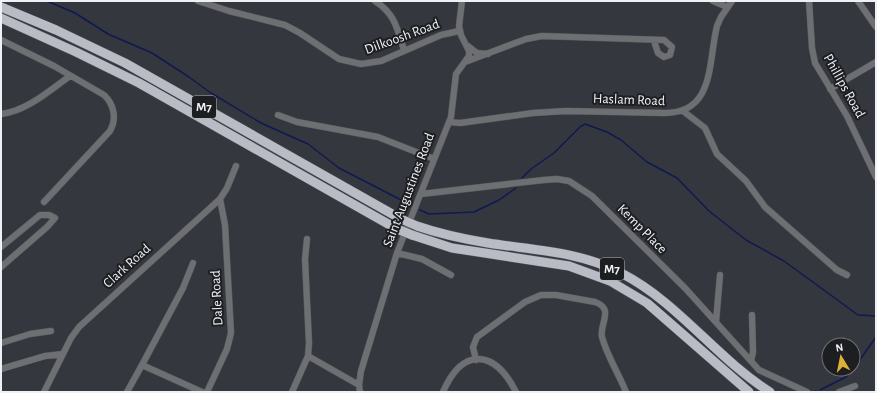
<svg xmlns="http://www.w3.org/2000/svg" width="877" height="393" viewBox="0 0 877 393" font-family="'Alegreya Sans',sans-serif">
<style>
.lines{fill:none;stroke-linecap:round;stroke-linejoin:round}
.stream{stroke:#101952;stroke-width:1.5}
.minor-casing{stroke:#52555a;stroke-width:7}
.highway-casing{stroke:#52555a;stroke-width:10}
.minor{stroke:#6e6f72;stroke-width:6}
.highway{stroke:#b9bcc4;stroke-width:9}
.highway-bridge-casing{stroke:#52555a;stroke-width:10;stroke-linecap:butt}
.highway-bridge{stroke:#b9bcc4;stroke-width:9}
.labels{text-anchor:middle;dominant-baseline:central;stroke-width:4;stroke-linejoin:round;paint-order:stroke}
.shield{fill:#1d1e21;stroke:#b0b2b5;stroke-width:1}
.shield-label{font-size:13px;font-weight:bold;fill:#eff1f5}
.street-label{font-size:14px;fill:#eff1f5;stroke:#1d1e21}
</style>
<rect width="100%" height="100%" fill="#34373d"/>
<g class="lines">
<path class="stream" d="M 47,1 L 75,13 L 108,34 L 152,53 L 189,77 L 211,93 L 261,123 L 308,144 L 339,168 L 409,204
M 522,178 L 531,169 L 554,153 L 580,127 L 585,124 L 607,132 L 621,140 L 647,162 L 677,178 L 709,211 L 746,240 L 784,261 L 858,315 L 876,316
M 420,210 L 429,214 L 474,212 L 499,200 L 516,188
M 820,390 L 846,377 L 852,371 L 876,337
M 814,392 L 816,391"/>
<g class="minor-casing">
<path id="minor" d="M 198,1 L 229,11 L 285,25 L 300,33 L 339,59 L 361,64 L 381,61 L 441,35 L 459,31
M 375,1 C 395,14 397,28 404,50
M 713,1 L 727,7
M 809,1 L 812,48 L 815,63 L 847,116 L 876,177
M 858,1 L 876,27
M 1,40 L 54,66 L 104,95 C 114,104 117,119 110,131 L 44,202
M 468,46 L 477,53 L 488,54
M 465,62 L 526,39 L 542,36 L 664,40 L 672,47 L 670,55 L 664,57 L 658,53 L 654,41
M 830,89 L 876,62
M 683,111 L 705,128 L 717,154 L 746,181 L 765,207 L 837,270 L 847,275
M 1,114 C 27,111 50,90 70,76
M 278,115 L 297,122 L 378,137 L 434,159
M 449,122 L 460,123 L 533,113 L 566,111 L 665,113 C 715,113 708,62 717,26 L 721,17 L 732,1
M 421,194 L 544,180 L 557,179 L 569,181 L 592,196 L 685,288 L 759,370 L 807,392
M 1,247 L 40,215 L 49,215 L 55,218 L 47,227 L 1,267
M 397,253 L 422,259 L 451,275
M 716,322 L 720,275
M 1,343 L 30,334 L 51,331
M 308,356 L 359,385
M 476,360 L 473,347 L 477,337 L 525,302 L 541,295 L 556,295 L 595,302 C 615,309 599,324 602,337 C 607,356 619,374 626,392
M 751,361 L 753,352 L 752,315
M 142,365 L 183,288 L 193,263
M 1,369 L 45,356 L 63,354
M 44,392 L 71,338 L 79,327 L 220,199 L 227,188 L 236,166
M 127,392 L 142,365 L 202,392
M 207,392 L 227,349 L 231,333 L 225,225 L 220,199
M 292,392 L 308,356 L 309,343 L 305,259 L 307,239
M 360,392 L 359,385 L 361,371 L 397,253 L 451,117 L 456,74 L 469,56 L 469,51 L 461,35 L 459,26 L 462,1
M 443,392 C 463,346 495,350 516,392
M 839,392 L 855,386"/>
</g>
<g class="highway-casing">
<path id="highway" d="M 1,7 L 56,30 L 125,63 L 401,219
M 1,18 L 76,52 L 139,83 L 397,229
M 417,226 C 440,234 464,239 488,243 C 532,250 579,251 621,273 C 678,302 716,358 770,392
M 412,235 L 452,248 L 569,266 L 610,281 L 647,303 L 749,392"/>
</g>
<use href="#minor" class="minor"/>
<use href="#highway" class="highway"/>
<g class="highway-bridge-casing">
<path id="highway-bridge" d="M 401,219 L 417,226
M 397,229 L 412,235"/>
</g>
<use href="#highway-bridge" class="highway-bridge"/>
</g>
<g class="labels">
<g class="shield">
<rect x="192" y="96" width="24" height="22" rx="3"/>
<rect x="600" y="258" width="24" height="22" rx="3"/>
</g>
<g class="shield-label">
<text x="204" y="107">M7</text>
<text x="612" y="269">M7</text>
</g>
<g class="street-label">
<text transform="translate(402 37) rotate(-20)">Dilkoosh Road</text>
<text transform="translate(844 86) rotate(61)">Phillips Road</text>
<text transform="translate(629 100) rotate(2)">Haslam Road</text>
<text transform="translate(409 190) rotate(-69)">Saint Augustines Road</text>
<text transform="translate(642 229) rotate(45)">Kemp Place</text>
<text transform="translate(127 266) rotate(-42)">Clark Road</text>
<text transform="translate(217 298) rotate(-93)">Dale Road</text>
</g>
</g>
<rect width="877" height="393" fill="none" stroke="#eff1f5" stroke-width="4"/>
<g transform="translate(841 357) rotate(350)"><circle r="19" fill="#1d1e21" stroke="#717276"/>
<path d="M0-3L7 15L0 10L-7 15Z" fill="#dbb233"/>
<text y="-6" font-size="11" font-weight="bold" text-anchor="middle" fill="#eff1f5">N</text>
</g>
</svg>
